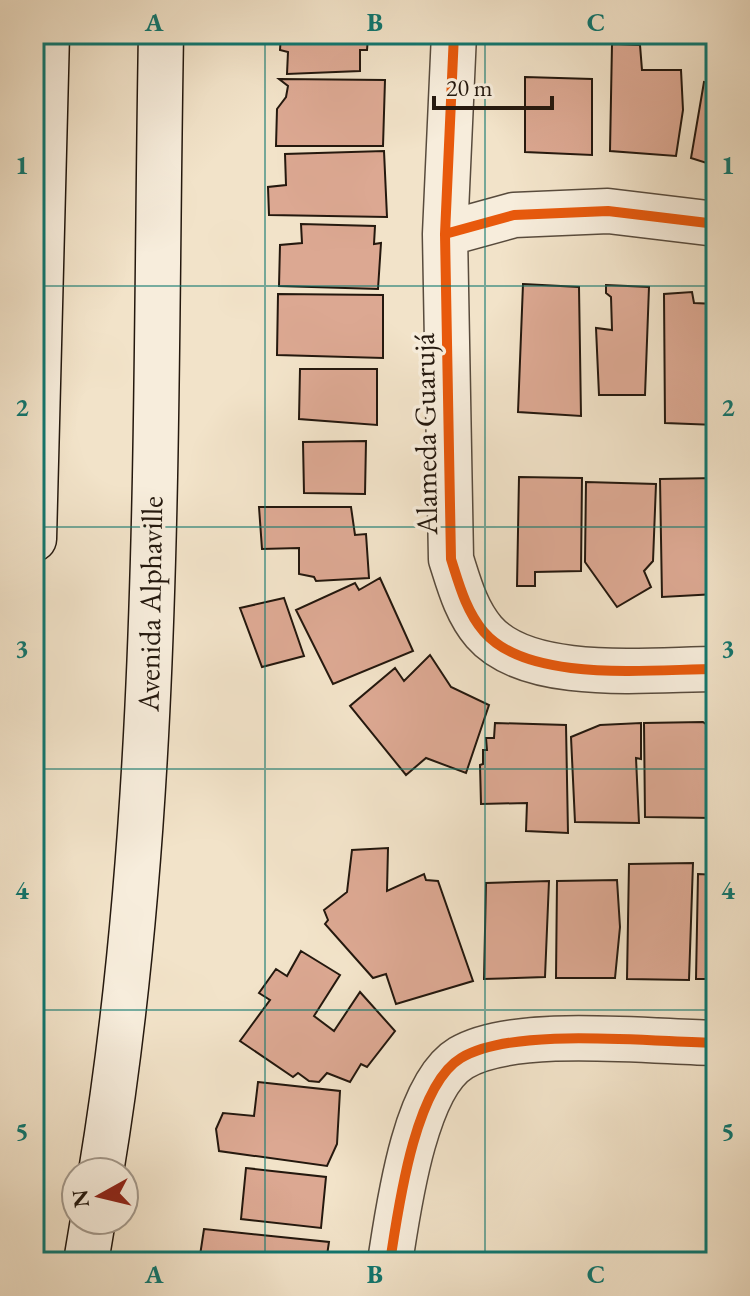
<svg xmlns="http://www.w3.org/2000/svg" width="750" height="1296" viewBox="0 0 750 1296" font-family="'EB Garamond',serif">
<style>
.building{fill:#dca892;stroke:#24180e;stroke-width:2}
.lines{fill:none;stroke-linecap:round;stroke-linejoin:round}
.street-casing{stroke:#584b3d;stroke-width:47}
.secondary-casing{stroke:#24180e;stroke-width:47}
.street{stroke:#f7eddc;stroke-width:44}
.secondary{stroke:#f7eddc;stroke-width:44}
.cycleway-casing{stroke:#f7eddc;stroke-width:15}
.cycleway{stroke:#e8590c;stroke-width:10}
.grid{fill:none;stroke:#0f766e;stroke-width:2;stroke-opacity:0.55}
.labels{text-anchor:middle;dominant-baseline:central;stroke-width:7;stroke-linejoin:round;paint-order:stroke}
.street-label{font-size:30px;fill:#24180e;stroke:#f7eddc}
.neatline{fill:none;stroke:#0f766e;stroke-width:3}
.grid-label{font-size:26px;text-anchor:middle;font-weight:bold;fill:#0f766e}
</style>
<rect width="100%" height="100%" fill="#f2e3c9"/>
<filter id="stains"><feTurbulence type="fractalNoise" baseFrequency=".0025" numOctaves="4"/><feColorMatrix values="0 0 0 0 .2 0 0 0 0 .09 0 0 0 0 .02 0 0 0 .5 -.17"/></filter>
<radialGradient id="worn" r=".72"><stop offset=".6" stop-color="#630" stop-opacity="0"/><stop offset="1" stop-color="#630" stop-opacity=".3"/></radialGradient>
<path class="building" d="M 281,34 L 384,34 L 384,39 L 368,38 L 367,50 L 360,50 L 360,71 L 287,74 L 288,52 L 280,50 Z
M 612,44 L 640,45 L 642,70 L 681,70 L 683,110 L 676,156 L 610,151 Z
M 525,77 L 592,79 L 592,155 L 525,152 Z
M 279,79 L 385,80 L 383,146 L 276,146 L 277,109 L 286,97 L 288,86 Z
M 704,82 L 716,84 L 716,166 L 691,158 Z
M 384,151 L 387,217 L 269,215 L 268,187 L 286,185 L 285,154 Z
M 301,224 L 375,226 L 374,244 L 381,243 L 378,289 L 279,286 L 280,245 L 302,243 Z
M 523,284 L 579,287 L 581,416 L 518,412 Z
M 606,285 L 649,287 L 645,395 L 599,395 L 596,328 L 612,330 L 611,297 L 606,293 Z
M 692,292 L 694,303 L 716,304 L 716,425 L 665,423 L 664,294 Z
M 278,294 L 383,295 L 383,358 L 277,355 Z
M 300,369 L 377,369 L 377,425 L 299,419 Z
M 366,441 L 365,494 L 304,493 L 303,442 Z
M 519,477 L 582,478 L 581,571 L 535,572 L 535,586 L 517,586 Z
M 716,478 L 716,594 L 662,597 L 660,479 Z
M 586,482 L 656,484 L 653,561 L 644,571 L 651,587 L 617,607 L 585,562 Z
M 259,507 L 351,507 L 355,535 L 366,534 L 369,578 L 316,581 L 314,577 L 299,574 L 299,548 L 262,549 Z
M 380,578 L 413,651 L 333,684 L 296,610 L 355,583 L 359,590 Z
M 284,598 L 304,656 L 262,667 L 240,608 Z
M 430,655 L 451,687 L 489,705 L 466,773 L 426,758 L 406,775 L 350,706 L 395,668 L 404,681 Z
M 703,722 L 714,730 L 713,818 L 645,817 L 644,723 Z
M 495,723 L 566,725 L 568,833 L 526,831 L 527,803 L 481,804 L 480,765 L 483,764 L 483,750 L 487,750 L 486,738 L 494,738 Z
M 641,723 L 641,759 L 636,758 L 639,823 L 575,822 L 571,737 L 600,725 Z
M 388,848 L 387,891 L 424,874 L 426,880 L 438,881 L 473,981 L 396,1004 L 386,974 L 373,978 L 325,924 L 328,920 L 324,910 L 347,892 L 352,850 Z
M 693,863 L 689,980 L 627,979 L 629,864 Z
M 698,874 L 716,875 L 716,979 L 696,979 Z
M 617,880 L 620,927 L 615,978 L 556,978 L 557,881 Z
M 549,881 L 545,977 L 484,979 L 486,883 Z
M 301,951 L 340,975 L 314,1016 L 334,1031 L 360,992 L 395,1031 L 367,1067 L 361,1064 L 350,1082 L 327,1073 L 319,1082 L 309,1081 L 298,1073 L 293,1077 L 240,1041 L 270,1000 L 259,993 L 276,969 L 287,976 Z
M 258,1082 L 340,1091 L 337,1144 L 327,1166 L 219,1151 L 216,1129 L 223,1113 L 254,1116 Z
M 246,1168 L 326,1177 L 321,1228 L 241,1219 Z
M 204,1229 L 329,1242 L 326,1262 L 199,1262 Z"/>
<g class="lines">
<g class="street-casing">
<path id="street" d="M 454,34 L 445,234 L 451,559 C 459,584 466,611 484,632 C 529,684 653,669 716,669
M 445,234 L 514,215 L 608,211 L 716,224
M 390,1262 C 398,1211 414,1086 461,1058 C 514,1026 652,1042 716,1043"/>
</g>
<g class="secondary-casing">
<path id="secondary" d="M 34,539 L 47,34
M 101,1172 C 163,797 154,413 161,34
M 86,1262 L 93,1220"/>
</g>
<use href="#street" class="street"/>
<use href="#secondary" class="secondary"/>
<g class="cycleway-casing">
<path id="cycleway" d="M 454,34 L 445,234 L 451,559 C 459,584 466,611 484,632 C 529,684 653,669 716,669
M 445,234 L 514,215 L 608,211 L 716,224
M 390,1262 C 398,1211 414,1086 461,1058 C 514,1026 652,1042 716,1043"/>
</g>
<use href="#cycleway" class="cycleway"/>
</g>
<path class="grid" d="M 265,34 L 265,1262M 485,34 L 485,1262M 34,286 L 716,286M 34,527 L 716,527M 34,769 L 716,769M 34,1010 L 716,1010"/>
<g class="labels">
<g class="street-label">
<text transform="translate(425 434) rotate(-91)">Alameda Guarujá</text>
<text transform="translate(150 604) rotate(-89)">Avenida Alphaville</text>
</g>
</g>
<rect width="750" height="1296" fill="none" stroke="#f2e3c9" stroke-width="88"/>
<g transform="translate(100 1196) rotate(262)"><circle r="38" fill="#f7eddc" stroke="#a3988a" stroke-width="2"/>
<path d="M0-6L14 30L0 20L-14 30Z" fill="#8f2418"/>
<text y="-12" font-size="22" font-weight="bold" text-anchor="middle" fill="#24180e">N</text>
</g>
<path d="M434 96v12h118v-12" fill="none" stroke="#24180e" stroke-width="4"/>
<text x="446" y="96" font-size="24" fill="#24180e" stroke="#f7eddc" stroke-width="6" paint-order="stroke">20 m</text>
<rect x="44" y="44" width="662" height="1208" class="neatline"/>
<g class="grid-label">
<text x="154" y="31">A</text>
<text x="375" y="31">B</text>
<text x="596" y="31">C</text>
<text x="22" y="174">1</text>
<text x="728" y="174">1</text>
<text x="22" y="416">2</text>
<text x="728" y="416">2</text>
<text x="22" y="657">3</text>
<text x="728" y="657">3</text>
<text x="22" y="899">4</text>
<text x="728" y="899">4</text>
<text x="22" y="1140">5</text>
<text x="728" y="1140">5</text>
<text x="154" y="1283">A</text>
<text x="375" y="1283">B</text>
<text x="596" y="1283">C</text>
</g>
<rect width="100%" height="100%" filter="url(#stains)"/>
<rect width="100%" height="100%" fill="url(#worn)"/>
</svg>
